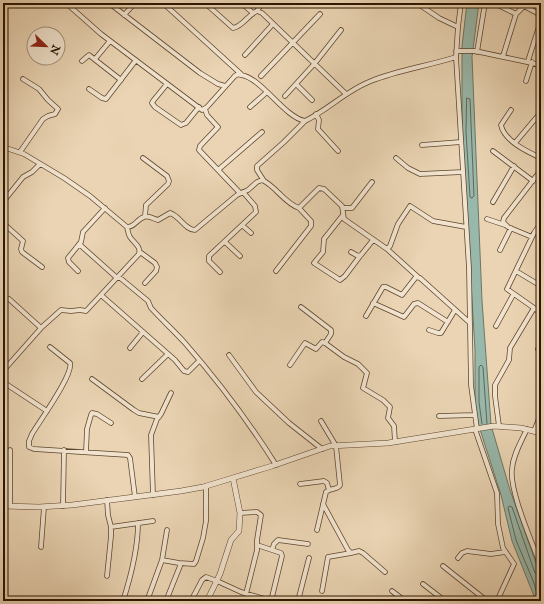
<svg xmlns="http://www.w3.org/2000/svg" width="544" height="604" viewBox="0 0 544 604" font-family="'IM FELL English',serif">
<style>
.water{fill:#98b8ab;stroke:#6d7767}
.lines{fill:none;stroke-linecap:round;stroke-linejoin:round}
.shore{stroke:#626656;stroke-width:1}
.minor-casing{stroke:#5c452d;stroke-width:5.5}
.tertiary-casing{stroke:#5c452d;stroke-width:6}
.minor{stroke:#f1e3ce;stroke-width:4}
.tertiary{stroke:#f1e3ce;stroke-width:5}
</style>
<rect width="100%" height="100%" fill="#ead4b3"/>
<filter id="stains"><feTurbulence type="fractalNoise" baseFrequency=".005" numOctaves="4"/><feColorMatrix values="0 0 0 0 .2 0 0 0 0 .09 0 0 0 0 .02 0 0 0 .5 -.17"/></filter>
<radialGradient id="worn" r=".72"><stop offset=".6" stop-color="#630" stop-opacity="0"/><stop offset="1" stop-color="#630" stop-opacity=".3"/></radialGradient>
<path class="water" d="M 467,3 L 479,3 L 472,57 L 482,301 L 491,425 L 510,490 L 541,577 L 541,601 L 536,601 L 512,541 L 501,495 L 477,420 L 475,402 L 475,350 L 462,133 L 462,46 Z"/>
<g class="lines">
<path class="shore" d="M 467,98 L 470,99 L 474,196 L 472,198 L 470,197 L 466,132 Z
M 482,424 L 479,402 L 479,367 L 481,365 L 483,367 L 487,424
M 539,601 L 534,583 L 516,540 L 508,508 L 509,506 L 512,507 L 535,573 L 538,575 L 541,576"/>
<g class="minor-casing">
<path id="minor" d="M 66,3 L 101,34 L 202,110 L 207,107 L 233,78 C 235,75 238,74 241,75 C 262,78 284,117 305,121 C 328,110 347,90 371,81 C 398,70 428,66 456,57
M 109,3 L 200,73 L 218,84 L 225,86
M 163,3 L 241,74
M 205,3 L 233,28 C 242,27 248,15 257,11 L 262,13 L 346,94
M 241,3 L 253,13
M 417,3 L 439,18 L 458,27
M 461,3 L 458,27 L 456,57 L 469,268 L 471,385 L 477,429
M 494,3 L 516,14 L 524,6 L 541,15
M 257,11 L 262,3
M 124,15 L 135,3
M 456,51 L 475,51 L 541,65
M 477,52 L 485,3
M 245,55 L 273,24
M 503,56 L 516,14
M 95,59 L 110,41
M 82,61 L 89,55 L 121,80
M 528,61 L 541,20
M 261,76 L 320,14
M 526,81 L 532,62
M 167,84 L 153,101 L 152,103 L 155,107 L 181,125 L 186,123 L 199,107
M 296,84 L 312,100
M 89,89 L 102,98 L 106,99 L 136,60
M 285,96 L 315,63 L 341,30
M 250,107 L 267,92
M 205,109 L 207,115 L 218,127 L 200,146 L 199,150 L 240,193
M 511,110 L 501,125 C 504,141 528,152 541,158
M 316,114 L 319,120 L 318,129 L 338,151
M 515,143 L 541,112
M 422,145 L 461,142
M 3,147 L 24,154 L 64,178 L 90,196 L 127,227 C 135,227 137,219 144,217 C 148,215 154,219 158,220 L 170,213 C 180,216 185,230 195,230 L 237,195 L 248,190 L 257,182 L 262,180 C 276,186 284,203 299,208 L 319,188 L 324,189 L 342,206 L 344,219 L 387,249 L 390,246 L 398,224 L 410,206 L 433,221 L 466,227
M 493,151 L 533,181
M 20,152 L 43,119 L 48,116 L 55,114 L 58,109 L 48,100 L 39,89 L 23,79
M 143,158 L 167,176 L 169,181 L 168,184 L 146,205 L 145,216
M 396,158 L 408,168 L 420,174 L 463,172
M 218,170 L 262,132
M 264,181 L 257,170 L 257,166 L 284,142 L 305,121
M 3,202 L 23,177 L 32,172 L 40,164
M 493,202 L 514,166
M 343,208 L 352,208 L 372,182
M 343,215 L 324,239 L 323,252 L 314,263 L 340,280 L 345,276 L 360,256
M 487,219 L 505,225
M 3,223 L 23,241 L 21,249 L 22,252 L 42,267
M 243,226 L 251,233
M 532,237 L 508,227 L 503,222 L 504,218 L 541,170
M 225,242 L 240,256
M 79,244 L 116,277 L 119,277 L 148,301 L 151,308 C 162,320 174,331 185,343 C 218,381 249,422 276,465
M 387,249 L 418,277
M 500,250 L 511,228
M 140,252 L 155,263 L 157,267 L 156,271 L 145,283
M 351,252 L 358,256 L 361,255 L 373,240
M 78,271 L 69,262 L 68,258 L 81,242 L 83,232 L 105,208
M 276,271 L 311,226 L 311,221 L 299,208
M 516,271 L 541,286
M 220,272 L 209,261 L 209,256 L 256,212 L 255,206 L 243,192
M 101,295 L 175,360 L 184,371 L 188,372 L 199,361
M 3,300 L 5,298 L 9,299 L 40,327 L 42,327 L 61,310 L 71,311 L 80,310 L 86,311 L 139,254 C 141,246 134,243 130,237 C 128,234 128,231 127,227
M 373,303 L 404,317 L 414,304 L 418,303 L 448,322
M 301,307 L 331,330 L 331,334 L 325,343
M 534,308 L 541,313
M 366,316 L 383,287 L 386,287 L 402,295 L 416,277 L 420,278 L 470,323
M 496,326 L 513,295
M 429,330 L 438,333 L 441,333 L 455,310
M 50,347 L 70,363 C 74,374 39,422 32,434 L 29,441 L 29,447 L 34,449 L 128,455 L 130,458 L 135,497
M 130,348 L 143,332
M 538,349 L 541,342
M 229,355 L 256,392 L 289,423 L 322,449
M 290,365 L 305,343 L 316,349 L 322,342 L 325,343 L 344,357 L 358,364 L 367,373 L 363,388 L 383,400 L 390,407 L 388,418 L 394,426 L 395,442
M 3,371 L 42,327
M 92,379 L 134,410 L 139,413 L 159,417
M 142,379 L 168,354
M 3,382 L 47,411
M 439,416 L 475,415
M 499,426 L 495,396 L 495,385 L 509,360 L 510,348 L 534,308 L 507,289 L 534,233 L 541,223
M 475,429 L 497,493 L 498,524 L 503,548 L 514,564 L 497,601
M 527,429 C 521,442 513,455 512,469 C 509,491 533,544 541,567
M 534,431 L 541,414
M 10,450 L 10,506
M 86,452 L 87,429 L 91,415 L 92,413 L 97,414 L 111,423
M 300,484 L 324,481 L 327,483 L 329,490
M 153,495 L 151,435 L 157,419 L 161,414 L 171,393
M 323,504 L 348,550 L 351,553 L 359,551 L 363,553 L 385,572
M 63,506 L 64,450
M 240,513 L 257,512 L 261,515 L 257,540 L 257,550 L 246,594
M 111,527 L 153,521
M 317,530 L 326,492 C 330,488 338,490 340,485 L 336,446 L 321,421
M 41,547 L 44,507
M 272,550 L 274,544 L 278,540 L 308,544
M 458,558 L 462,553 L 467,551 L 491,554 L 505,552
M 162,560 L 179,563 L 180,566 L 166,601
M 179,563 L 194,564 L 196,561 L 203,538 L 206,521 L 206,486
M 443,566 L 487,601
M 107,576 L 111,536 L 111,527 L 108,515 L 107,500
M 423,584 L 445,601
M 322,591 L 328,557 L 351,553
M 392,591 L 405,601
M 123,601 C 131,576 138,550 138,523
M 147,601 L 162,560 L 167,530
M 191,601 L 202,580 L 206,577 L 217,581 L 241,592 L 271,601 L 282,556 L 281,553 L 257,545
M 298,601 L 309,558"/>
</g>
<g class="tertiary-casing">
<path id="tertiary" d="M 3,506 L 39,507 L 72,505 L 181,491 L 203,487 L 272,466 L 330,446 L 388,443 L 494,426 L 521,428 L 541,433
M 207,601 L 220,574 L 231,540 L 239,531 L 240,513 L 233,478"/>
</g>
<use href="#minor" class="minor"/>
<use href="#tertiary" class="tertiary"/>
</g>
<rect width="544" height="604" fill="none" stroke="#ead4b3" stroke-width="16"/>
<rect x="4" y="4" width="536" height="596" fill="none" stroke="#2c1500" stroke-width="2"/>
<rect x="8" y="8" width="528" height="588" fill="none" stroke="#2c1500"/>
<g transform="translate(46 46) rotate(113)"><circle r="19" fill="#f1e3ce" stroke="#a2917c"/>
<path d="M0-3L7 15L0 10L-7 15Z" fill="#8f2418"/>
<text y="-6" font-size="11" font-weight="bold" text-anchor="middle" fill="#2c1500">N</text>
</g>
<rect width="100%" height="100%" filter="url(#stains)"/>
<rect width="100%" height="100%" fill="url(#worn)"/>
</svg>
